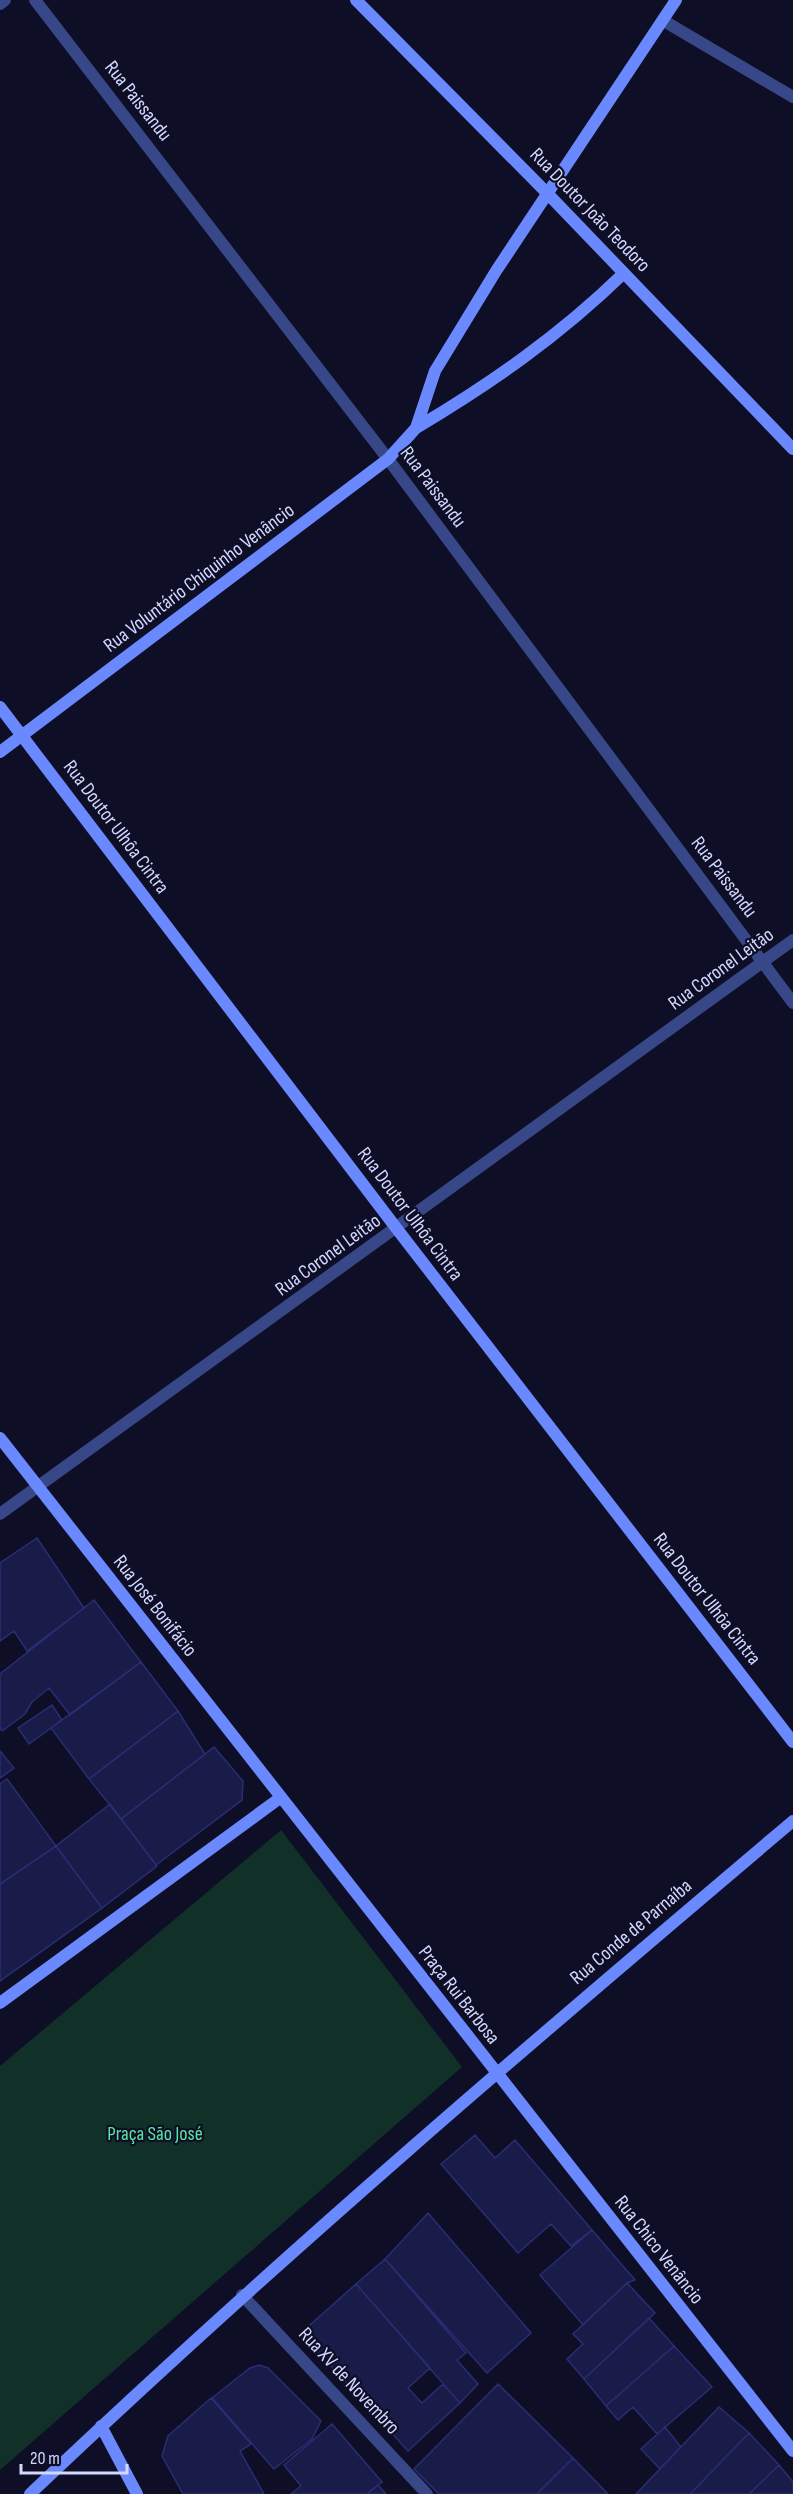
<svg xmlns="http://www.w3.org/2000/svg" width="793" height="2494" viewBox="0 0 793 2494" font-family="'Sofia Sans Condensed',sans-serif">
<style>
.green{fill:#113028}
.building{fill:#191b48;stroke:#2b2d74;stroke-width:1.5}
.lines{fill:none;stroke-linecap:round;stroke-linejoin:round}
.street{stroke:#374787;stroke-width:12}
.secondary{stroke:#6a89ff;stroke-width:12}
.labels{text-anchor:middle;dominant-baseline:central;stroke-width:4.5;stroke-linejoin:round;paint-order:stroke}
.street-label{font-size:20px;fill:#d3d8ff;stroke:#0e0f26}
.park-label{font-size:20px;fill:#5ae4a2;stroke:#0e0f26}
</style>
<rect width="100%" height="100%" fill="#0e0f26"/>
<path class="green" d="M 281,1830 L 462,2067 L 0,2470 L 0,2066 Z"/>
<path class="building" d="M 37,1538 L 84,1608 L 27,1651 L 14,1631 L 0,1641 L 0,1563 Z
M 94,1600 L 141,1662 L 70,1715 L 49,1688 L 32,1702 L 25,1714 L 2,1731 L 0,1728 L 0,1674 Z
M 141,1662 L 178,1711 L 89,1779 L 51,1728 Z
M 52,1705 L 62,1720 L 29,1744 L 18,1728 Z
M 178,1711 L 205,1754 L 121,1819 L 89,1779 Z
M 214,1747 L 243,1781 L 242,1800 L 156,1865 L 121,1819 Z
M 0,1751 L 14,1768 L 0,1778 Z
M 7,1779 L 56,1846 L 0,1884 L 0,1784 Z
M 110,1804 L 157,1866 L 102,1908 L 56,1846 Z
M 56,1846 L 102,1908 L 0,1981 L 0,1884 Z
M 475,2135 L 495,2158 L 515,2140 L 592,2230 L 571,2246 L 551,2224 L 518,2253 L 441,2164 Z
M 428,2213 L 531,2333 L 487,2373 L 385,2259 Z
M 592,2230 L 635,2280 L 627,2283 L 583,2325 L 540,2275 Z
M 385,2259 L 466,2353 L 457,2360 L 478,2384 L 460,2403 L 356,2284 Z
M 627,2283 L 655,2313 L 584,2379 L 567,2359 L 583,2344 L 573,2334 Z
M 356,2284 L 430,2368 L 408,2388 L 422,2403 L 443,2384 L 460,2403 L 408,2451 L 301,2333 Z
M 649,2318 L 674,2346 L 606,2406 L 584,2379 Z
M 674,2346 L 712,2387 L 657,2434 L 633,2407 L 618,2420 L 606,2406 Z
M 259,2365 L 268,2368 L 321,2421 L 312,2439 L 274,2469 L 212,2398 L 250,2368 Z
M 498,2384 L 573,2458 L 537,2494 L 439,2494 L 414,2469 Z
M 211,2398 L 251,2444 L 240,2451 L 264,2494 L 183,2494 L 162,2456 L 168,2436 Z
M 719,2407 L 749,2433 L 690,2494 L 636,2494 Z
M 332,2424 L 382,2482 L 367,2494 L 291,2494 L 301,2486 L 284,2465 Z
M 665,2427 L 681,2447 L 660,2469 L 641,2449 Z
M 749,2433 L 779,2465 L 749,2494 L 690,2494 Z
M 573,2458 L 608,2494 L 537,2494 Z
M 779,2465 L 793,2482 L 793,2494 L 749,2494 Z
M 378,2485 L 386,2494 L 367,2494 Z"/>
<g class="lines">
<path class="street" d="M 35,0 L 388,459 L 793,1003
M 0,4 L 5,0
M 664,21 L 793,97
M 0,1514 L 793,940
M 242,2295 L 427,2494"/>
<path class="secondary" d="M 356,0 L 547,193 L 793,449
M 416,428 C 493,382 559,336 624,273
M 0,707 L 397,1229 L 793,1742
M 0,752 L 388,459 L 416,428 L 435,371 L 496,271 L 676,0
M 0,1438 L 793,2451
M 0,2003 L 280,1798
M 101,2426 L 137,2494
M 30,2494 C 276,2260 534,2040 793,1821"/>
</g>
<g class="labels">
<g class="street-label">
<text transform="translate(138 101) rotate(52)">Rua Paissandu</text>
<text transform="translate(590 210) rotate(46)">Rua Doutor João Teodoro</text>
<text transform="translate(433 487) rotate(53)">Rua Paissandu</text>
<text transform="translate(199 578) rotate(-37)">Rua Voluntário Chiquinho Venâncio</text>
<text transform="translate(116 827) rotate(53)">Rua Doutor Ulhôa Cintra</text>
<text transform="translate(724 877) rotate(53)">Rua Paissandu</text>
<text transform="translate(721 969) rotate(-36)">Rua Coronel Leitão</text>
<text transform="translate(410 1214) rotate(53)">Rua Doutor Ulhôa Cintra</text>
<text transform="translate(328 1255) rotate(-36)">Rua Coronel Leitão</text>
<text transform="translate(707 1599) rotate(52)">Rua Doutor Ulhôa Cintra</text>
<text transform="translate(155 1606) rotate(52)">Rua José Bonifácio</text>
<text transform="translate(631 1932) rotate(-40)">Rua Conde de Parnaíba</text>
<text transform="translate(459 1995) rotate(52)">Praça Rui Barbosa</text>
<text transform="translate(659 2250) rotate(52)">Rua Chico Venâncio</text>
<text transform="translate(349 2381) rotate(47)">Rua XV de Novembro</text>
</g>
<g class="park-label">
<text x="155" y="2134">Praça São José</text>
</g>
</g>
<path d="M21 2464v9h106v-9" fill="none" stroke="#d3d8ff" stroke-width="3"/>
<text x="30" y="2464" font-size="18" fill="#d3d8ff" stroke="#0e0f26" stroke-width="4.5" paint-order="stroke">20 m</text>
</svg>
